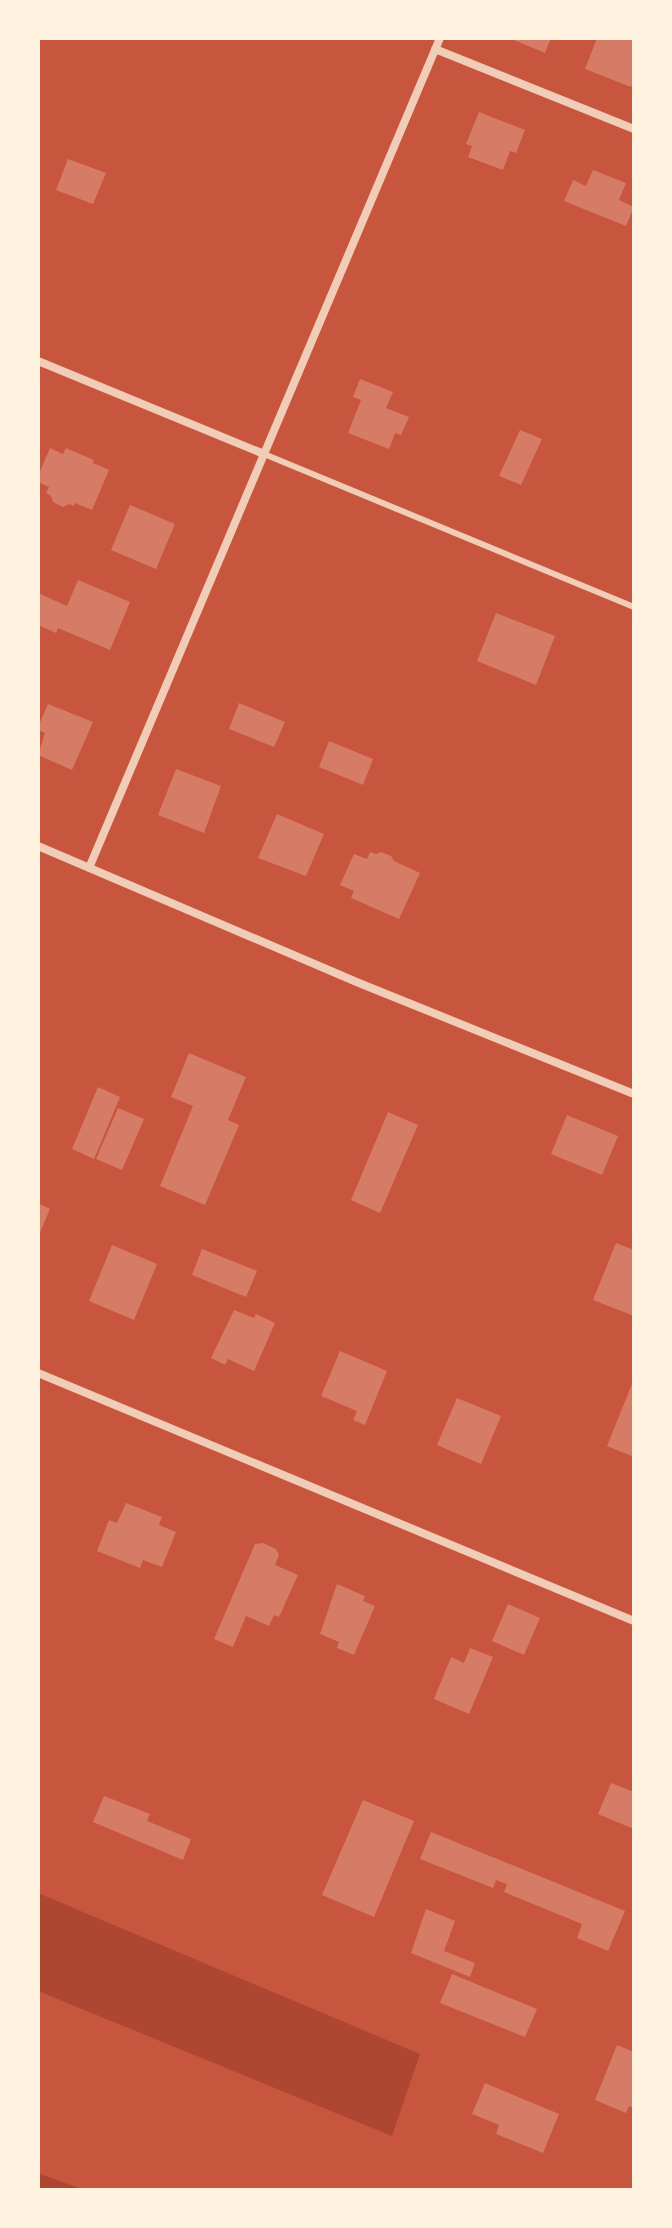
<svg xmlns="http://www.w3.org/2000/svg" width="672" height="2228" viewBox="0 0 672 2228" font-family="'Playfair Display',serif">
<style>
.green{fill:#ae4732}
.building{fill:#d67c66}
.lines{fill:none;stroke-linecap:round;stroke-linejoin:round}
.service{stroke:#f1ccb7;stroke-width:6}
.minor{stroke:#f1ccb7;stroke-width:8}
</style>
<rect width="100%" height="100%" fill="#c8553d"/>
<path class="green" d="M 38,1893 L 420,2054 L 392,2136 L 38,1991 Z
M 38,2173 L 84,2190 L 38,2190 Z"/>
<path class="building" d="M 509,38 L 551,38 L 545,53 Z
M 597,38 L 631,38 L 634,44 L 634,80 L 631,87 L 585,69 Z
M 479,112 L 525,130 L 516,153 L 510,151 L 503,170 L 468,157 L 472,146 L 466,144 Z
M 68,159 L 106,173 L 93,204 L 56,190 Z
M 593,170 L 626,183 L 619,200 L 634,207 L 626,226 L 564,201 L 573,180 L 586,186 Z
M 360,379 L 393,392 L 386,408 L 409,417 L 401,435 L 395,433 L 389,449 L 348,433 L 361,400 L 353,397 Z
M 520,430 L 542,439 L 521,485 L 499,476 Z
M 50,448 L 63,454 L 66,448 L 94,460 L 93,463 L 109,470 L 92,510 L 75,503 L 74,506 L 69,504 L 63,507 L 53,502 L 51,496 L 46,493 L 49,487 L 38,482 L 38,476 Z
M 130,505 L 175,524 L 156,569 L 111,550 Z
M 78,580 L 130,602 L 110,650 L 58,628 L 56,633 L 38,625 L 38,593 L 67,606 Z
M 496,613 L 555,636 L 536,685 L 477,661 Z
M 239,703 L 285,722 L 274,747 L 229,729 Z
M 48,704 L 93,722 L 72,770 L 38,755 L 45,733 L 38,730 L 38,727 Z
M 329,741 L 373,759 L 363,785 L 319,767 Z
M 176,769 L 221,786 L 204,833 L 158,815 Z
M 277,814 L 324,834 L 306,876 L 258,858 Z
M 370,852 L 376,854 L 381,852 L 391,856 L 394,861 L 420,873 L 399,919 L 351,898 L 354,891 L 340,885 L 354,854 L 367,859 Z
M 189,1053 L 246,1077 L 228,1120 L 239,1125 L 205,1205 L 160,1186 L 193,1106 L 171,1097 Z
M 98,1087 L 120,1097 L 94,1159 L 72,1149 Z
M 118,1108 L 144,1119 L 122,1170 L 96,1159 Z
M 388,1112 L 418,1125 L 380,1213 L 351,1200 Z
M 567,1115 L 618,1136 L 602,1175 L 551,1154 Z
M 38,1203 L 50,1209 L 38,1237 Z
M 616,1243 L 634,1250 L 634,1316 L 593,1300 Z
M 112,1245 L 157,1264 L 134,1320 L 89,1301 Z
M 202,1249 L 257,1271 L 246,1297 L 192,1275 Z
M 234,1310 L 254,1318 L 256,1314 L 275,1323 L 254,1371 L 228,1359 L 225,1365 L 211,1358 Z
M 340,1351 L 387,1371 L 365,1425 L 353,1420 L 357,1411 L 321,1396 Z
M 634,1379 L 634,1457 L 607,1446 Z
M 457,1398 L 501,1416 L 481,1464 L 437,1445 Z
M 126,1503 L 162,1517 L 159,1525 L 176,1532 L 162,1567 L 143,1560 L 140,1568 L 97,1551 L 109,1520 L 117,1523 Z
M 263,1543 L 276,1549 L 279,1555 L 275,1565 L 298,1575 L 279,1617 L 274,1615 L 269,1626 L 246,1616 L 233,1647 L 214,1639 L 255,1544 Z
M 337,1584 L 365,1596 L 363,1601 L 375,1606 L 354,1655 L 337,1648 L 339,1642 L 320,1634 Z
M 508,1604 L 540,1618 L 524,1655 L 492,1641 Z
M 470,1648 L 493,1657 L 469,1714 L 434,1699 L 451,1657 L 464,1663 Z
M 611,1783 L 634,1792 L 634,1829 L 598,1814 Z
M 104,1796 L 150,1814 L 147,1821 L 191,1839 L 183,1860 L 93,1822 Z
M 363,1800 L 414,1821 L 374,1917 L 322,1895 Z
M 431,1832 L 625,1911 L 608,1951 L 577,1938 L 582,1924 L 504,1892 L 507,1884 L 496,1880 L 493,1888 L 420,1859 Z
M 426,1909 L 455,1921 L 444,1951 L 475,1963 L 470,1977 L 411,1953 Z
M 452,1974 L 537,2009 L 525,2037 L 440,2003 Z
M 617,2045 L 634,2052 L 634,2108 L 629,2106 L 626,2113 L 595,2100 Z
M 485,2083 L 559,2114 L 543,2153 L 496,2134 L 499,2125 L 472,2114 Z"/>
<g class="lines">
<path class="service" d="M 264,454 L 634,607"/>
<path class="minor" d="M 435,49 L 634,129
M 38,361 L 264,454
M 38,846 L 359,983 L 634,1094
M 89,868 L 440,38
M 38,1373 L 634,1621"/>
</g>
<rect width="672" height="2228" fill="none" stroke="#fff3e0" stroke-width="80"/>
</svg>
